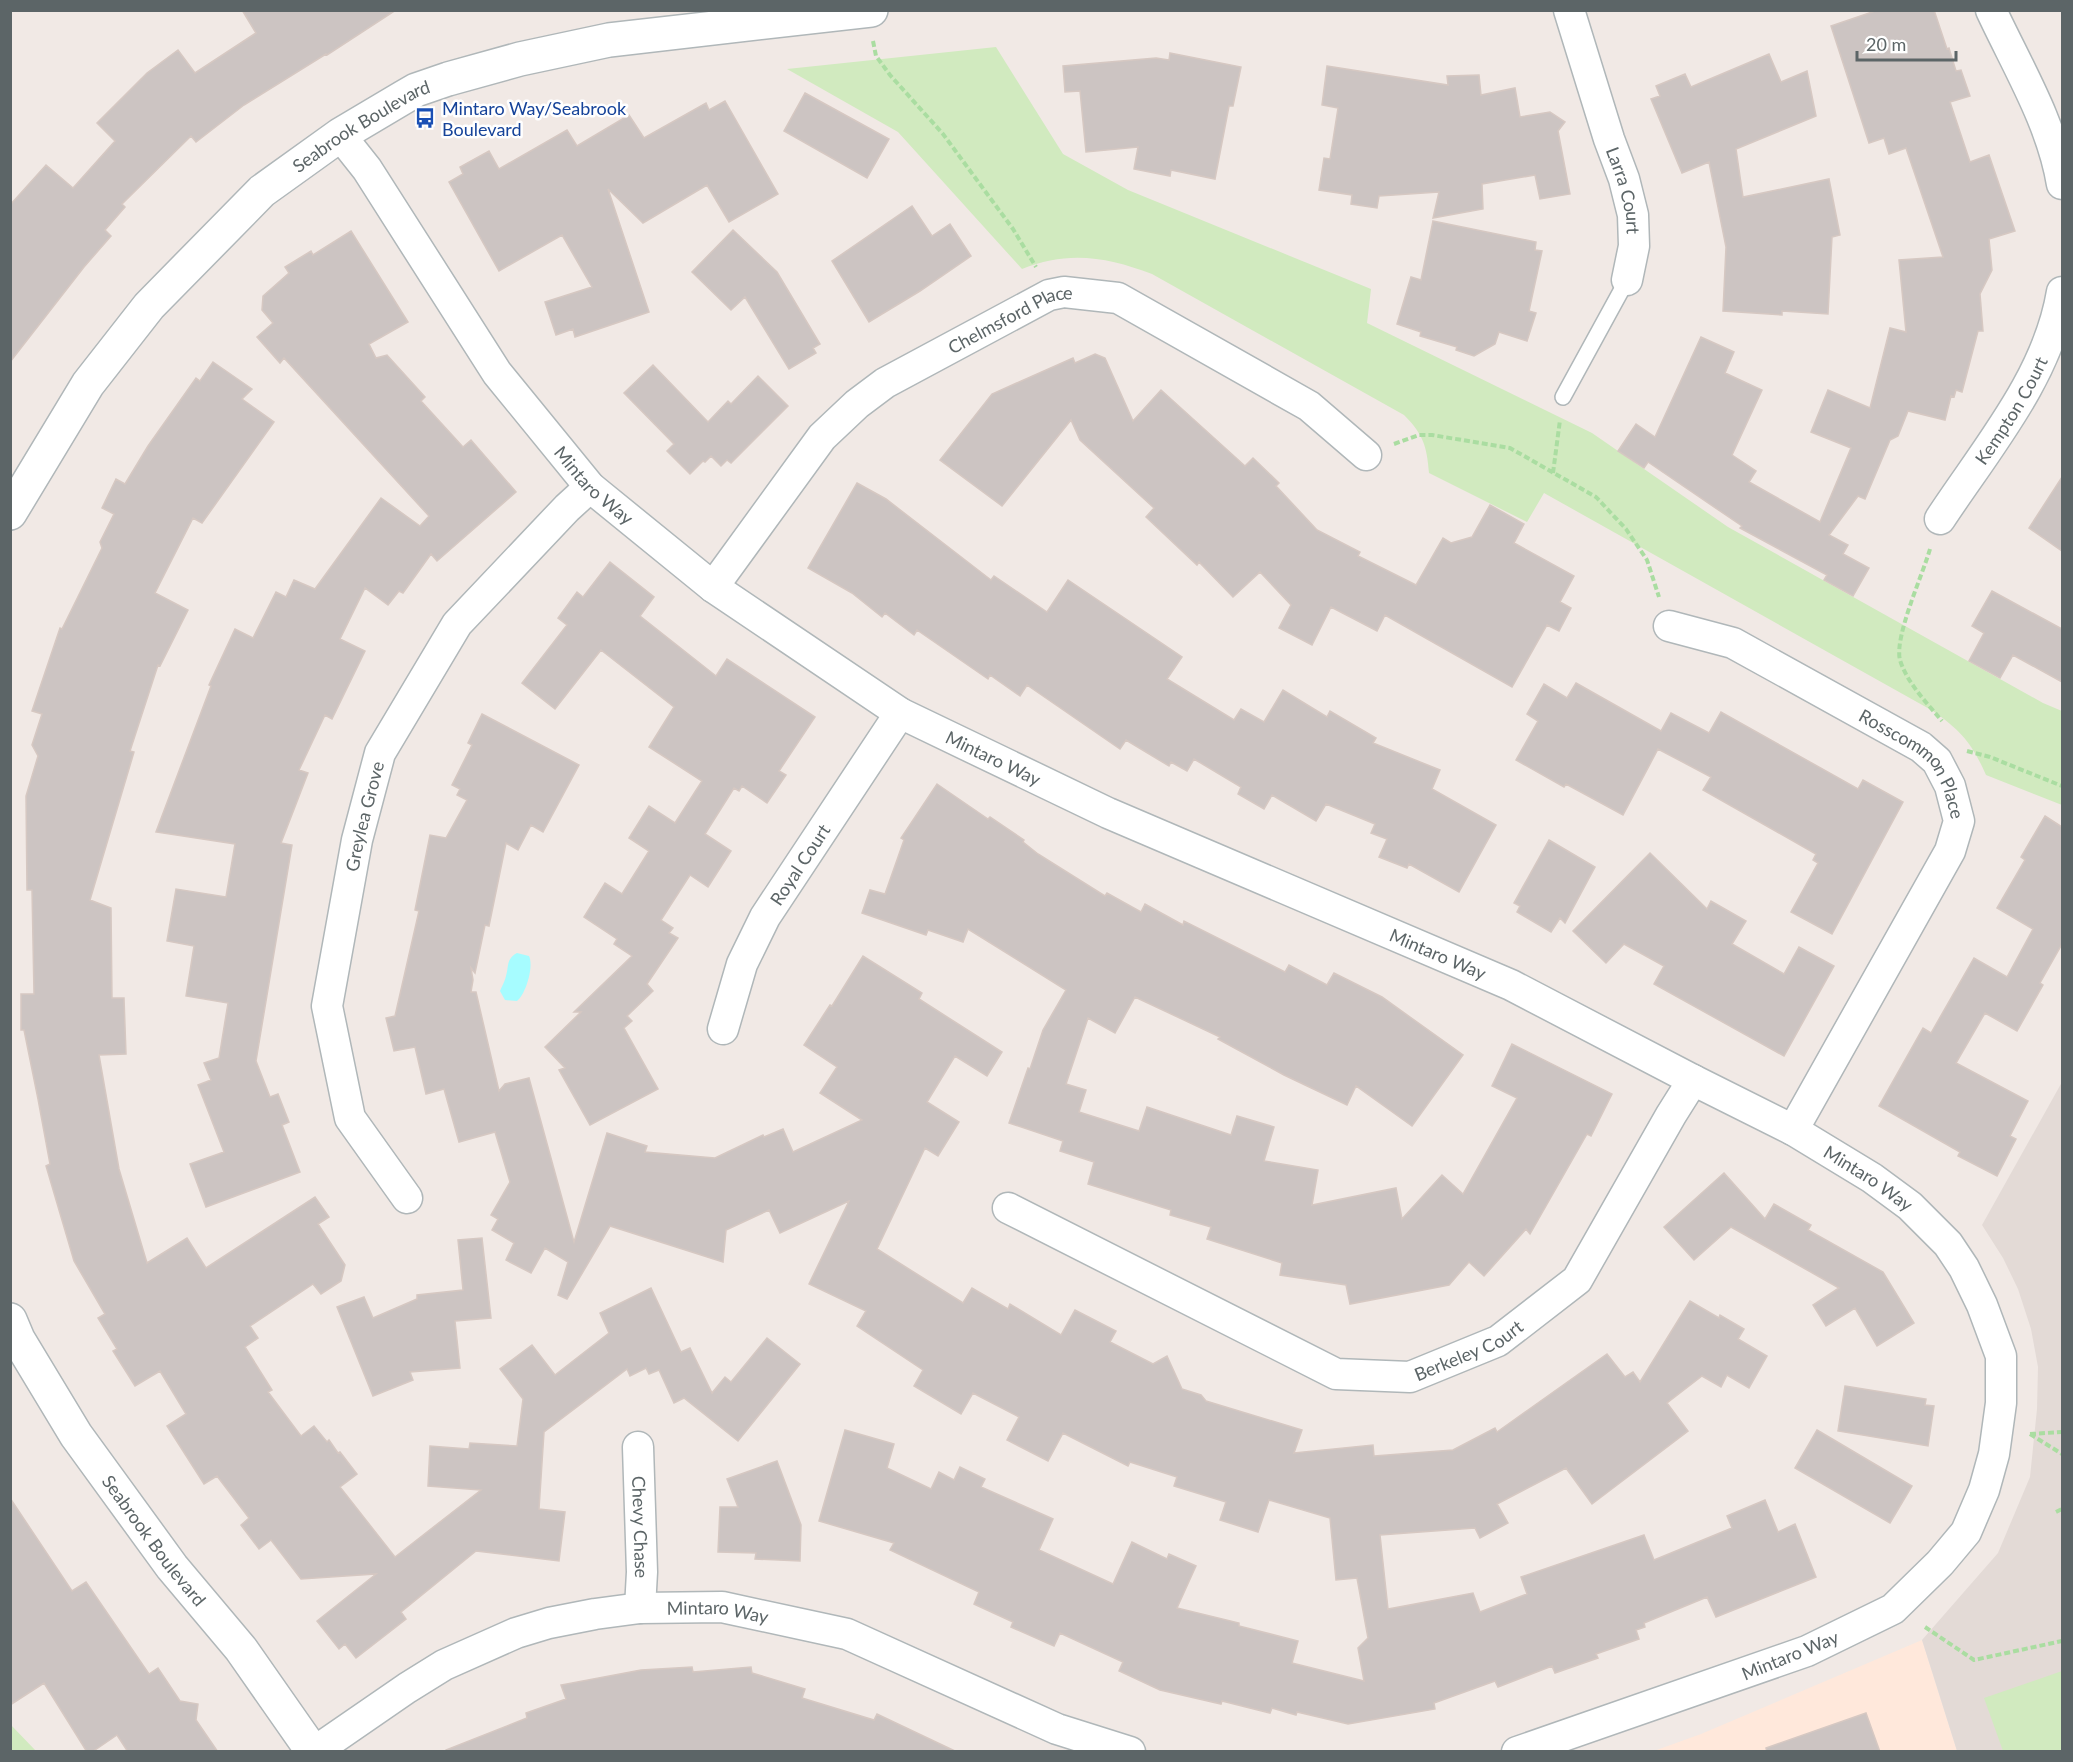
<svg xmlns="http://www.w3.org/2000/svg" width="2073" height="1762" viewBox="0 0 2073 1762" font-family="Lato,sans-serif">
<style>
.commercial{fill:#ffe8db}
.education{fill:#e3dad6}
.green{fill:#d1eabf}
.water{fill:#a6fcff}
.building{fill:#ccc4c2;stroke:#d6c8c2;stroke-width:1.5}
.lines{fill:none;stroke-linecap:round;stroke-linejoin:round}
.service-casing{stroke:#b0b7b9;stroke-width:18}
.minor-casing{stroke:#b0b7b9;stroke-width:33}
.tertiary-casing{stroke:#b0b7b9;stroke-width:36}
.path{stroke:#aadda1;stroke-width:4;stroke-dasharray:6 3;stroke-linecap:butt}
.service{stroke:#fff;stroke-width:15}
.minor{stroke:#fff;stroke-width:30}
.tertiary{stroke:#fff;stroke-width:33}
.labels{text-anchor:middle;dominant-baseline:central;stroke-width:5;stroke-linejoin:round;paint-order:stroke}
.transit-label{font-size:18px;fill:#164399;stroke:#fff;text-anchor:start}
.street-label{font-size:18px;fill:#5c6567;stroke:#fff}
</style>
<rect width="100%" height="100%" fill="#f1e9e5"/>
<path class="commercial" d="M 1922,1640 L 1957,1751 L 1651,1752 L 1701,1734 Z"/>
<path class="education" d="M 2062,1082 L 2062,1751 L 1957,1751 L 1922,1640 L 1998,1553 L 2030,1477 L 2037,1409 L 2038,1367 L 2031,1329 L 2018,1289 L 2003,1258 L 1982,1225 Z"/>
<path class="green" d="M 996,47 L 1063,154 L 1128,190 L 1371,289 L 1367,323 L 1592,433 L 1728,527 L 2043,703 L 2062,711 L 2062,805 L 1986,775 C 1972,743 1961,731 1933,711 L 1544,493 L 1527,522 L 1429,473 C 1427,446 1423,434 1404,415 L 1152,274 C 1108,257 1068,250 1022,269 L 898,132 L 787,69 Z
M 2062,1671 L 2062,1751 L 2003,1751 L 1984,1698 Z
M 11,1725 L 36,1751 L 11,1751 Z"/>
<path class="water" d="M 517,953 L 529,956 C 534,966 526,994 517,1001 L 505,1000 L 500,991 C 502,986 505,981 506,976 C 509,966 506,959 517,953 Z"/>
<path class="building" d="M 242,10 L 396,10 L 327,55 L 326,54 L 244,105 L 196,142 L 191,136 L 122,204 L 125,207 L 105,230 L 111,236 L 84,267 L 10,362 L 10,205 L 46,165 L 73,188 L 115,141 L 97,123 L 147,73 L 178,50 L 195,73 L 256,33 Z
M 1878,10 L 1934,10 L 1947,49 L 1949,48 L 1956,71 L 1961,70 L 1970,96 L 1950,102 L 1970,162 L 1989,155 L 2015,231 L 1989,239 L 1992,270 L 1980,294 L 1983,331 L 1978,331 L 1962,392 L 1956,390 L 1954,397 L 1951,396 L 1945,420 L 1908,411 L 1898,436 L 1890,440 L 1865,499 L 1858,496 L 1829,535 L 1848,545 L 1843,554 L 1869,568 L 1853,596 L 1824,580 L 1827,575 L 1740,528 L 1742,526 L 1648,462 L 1644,468 L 1618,451 L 1636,424 L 1655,437 L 1701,337 L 1734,352 L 1725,373 L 1762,390 L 1732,455 L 1756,471 L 1749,482 L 1820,522 L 1851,448 L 1811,432 L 1828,390 L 1870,408 L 1890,328 L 1906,332 L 1899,260 L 1943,257 L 1906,148 L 1889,154 L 1884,138 L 1869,143 L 1831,26 Z
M 1170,53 L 1241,67 L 1233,106 L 1229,106 L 1215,179 L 1171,170 L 1170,176 L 1134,169 L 1138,147 L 1086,152 L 1080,91 L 1065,92 L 1063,66 L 1156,58 L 1169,60 Z
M 1769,54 L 1781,82 L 1807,71 L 1816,116 L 1736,149 L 1743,197 L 1829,179 L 1840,235 L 1832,237 L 1828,314 L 1782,311 L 1782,315 L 1723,311 L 1726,247 L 1709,162 L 1682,173 L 1651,99 L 1660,96 L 1656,86 L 1685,74 L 1691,87 Z
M 1327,66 L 1448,85 L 1447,76 L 1479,75 L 1481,95 L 1515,88 L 1520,117 L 1550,112 L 1565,122 L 1558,131 L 1570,194 L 1540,199 L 1535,175 L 1482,184 L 1483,209 L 1433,218 L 1439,192 L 1379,196 L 1377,208 L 1351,204 L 1352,195 L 1319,190 L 1324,158 L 1330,159 L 1338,108 L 1322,105 Z
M 805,93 L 889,139 L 867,178 L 784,131 Z
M 725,101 L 778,194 L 729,222 L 707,185 L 643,223 L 608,189 L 649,312 L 575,337 L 573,329 L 556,335 L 545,302 L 592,287 L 562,235 L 499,271 L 449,182 L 463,174 L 460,167 L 489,151 L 499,169 L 567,130 L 577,146 L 629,115 L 644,138 L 706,103 L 709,110 Z
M 912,206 L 932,236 L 950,224 L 971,256 L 920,291 L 869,322 L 832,261 Z
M 1433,221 L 1536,242 L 1535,250 L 1542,251 L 1529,311 L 1536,313 L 1527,341 L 1499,332 L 1495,344 L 1474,356 L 1456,350 L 1457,347 L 1420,336 L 1421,332 L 1397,324 L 1411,277 L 1421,280 Z
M 733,230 L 777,272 L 820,344 L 813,348 L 816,353 L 789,369 L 745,297 L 731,310 L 692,272 Z
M 351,231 L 408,322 L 369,344 L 376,358 L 387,355 L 425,397 L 421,401 L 463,447 L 471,440 L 516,492 L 437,561 L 431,554 L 403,593 L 399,591 L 388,605 L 365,588 L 340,639 L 365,651 L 332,719 L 325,715 L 299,770 L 308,773 L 281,843 L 292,845 L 256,1061 L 270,1097 L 278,1094 L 289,1122 L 282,1125 L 300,1172 L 206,1207 L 190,1164 L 224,1152 L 198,1085 L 211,1080 L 204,1063 L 219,1058 L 228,1003 L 186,996 L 194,946 L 167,941 L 176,889 L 226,897 L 235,844 L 156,832 L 211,686 L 209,685 L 235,629 L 253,638 L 276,592 L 286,597 L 294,580 L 315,589 L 381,498 L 420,526 L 429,516 L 284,358 L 280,363 L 257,337 L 273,323 L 262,310 L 263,296 L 289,273 L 285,267 L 311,251 L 313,255 Z
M 1095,354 L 1105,358 L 1133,421 L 1161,390 L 1245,466 L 1253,458 L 1279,483 L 1276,486 L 1317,530 L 1360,552 L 1358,556 L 1416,585 L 1443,538 L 1451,543 L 1472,537 L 1490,505 L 1524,524 L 1514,543 L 1574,576 L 1560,602 L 1571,608 L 1559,631 L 1547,625 L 1512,687 L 1385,615 L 1377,631 L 1331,607 L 1312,645 L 1279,628 L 1291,605 L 1260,572 L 1233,597 L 1199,562 L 1197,565 L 1146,517 L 1154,508 L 1080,440 L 1071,420 L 1002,506 L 940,460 L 992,394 L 1073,358 L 1075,363 Z
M 213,362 L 252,389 L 242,399 L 274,422 L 202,523 L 193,518 L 155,593 L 188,610 L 160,666 L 158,665 L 130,751 L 134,752 L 90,900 L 111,908 L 112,998 L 124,998 L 126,1054 L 99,1055 L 119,1169 L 147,1263 L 187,1238 L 206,1268 L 315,1197 L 329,1217 L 318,1224 L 345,1265 L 341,1281 L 321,1294 L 313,1284 L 250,1326 L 258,1338 L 245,1347 L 272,1390 L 268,1392 L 301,1436 L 314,1426 L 327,1442 L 329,1440 L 338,1453 L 340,1452 L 357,1474 L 340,1487 L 395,1557 L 481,1490 L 428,1486 L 430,1446 L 469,1449 L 470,1443 L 517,1446 L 523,1399 L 500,1369 L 532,1345 L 555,1375 L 609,1333 L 600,1313 L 651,1288 L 681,1352 L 690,1348 L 712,1393 L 725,1377 L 731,1382 L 767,1338 L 800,1364 L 738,1441 L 684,1398 L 674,1403 L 659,1370 L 649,1374 L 646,1368 L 630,1376 L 627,1369 L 544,1432 L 539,1509 L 565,1512 L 559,1561 L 476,1551 L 401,1612 L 406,1619 L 356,1658 L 345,1644 L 339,1649 L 317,1621 L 376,1574 L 301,1579 L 271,1540 L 259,1549 L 241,1525 L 249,1518 L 217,1476 L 204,1484 L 167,1426 L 186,1414 L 160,1371 L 135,1386 L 113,1351 L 117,1349 L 98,1318 L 105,1314 L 74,1261 L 46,1166 L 50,1164 L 38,1099 L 24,1030 L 21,1030 L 21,994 L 34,994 L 32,890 L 27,890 L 26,796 L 38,756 L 32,745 L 42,714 L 32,711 L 60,628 L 62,629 L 102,548 L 100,542 L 114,514 L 102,508 L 116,479 L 125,484 L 148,446 L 196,378 L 200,381 Z
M 653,365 L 708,422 L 728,401 L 731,404 L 758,376 L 788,406 L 731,463 L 727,460 L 721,466 L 711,456 L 705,462 L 703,461 L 690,474 L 667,451 L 674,444 L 624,393 Z
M 2062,477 L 2062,551 L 2029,528 Z
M 857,483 L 886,499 L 991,580 L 994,576 L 1047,612 L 1068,580 L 1182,657 L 1167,679 L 1234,720 L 1241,709 L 1264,722 L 1283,690 L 1327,717 L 1330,711 L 1376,738 L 1373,743 L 1440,770 L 1432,789 L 1496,825 L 1459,892 L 1409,864 L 1407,868 L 1379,857 L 1387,839 L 1371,833 L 1375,824 L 1326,804 L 1316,821 L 1272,795 L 1264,809 L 1238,794 L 1241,787 L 1194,759 L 1187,771 L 1171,762 L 1169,766 L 1126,740 L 1120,749 L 1027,685 L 1020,696 L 990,675 L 988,679 L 917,630 L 914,635 L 885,613 L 882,617 L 852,593 L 808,568 Z
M 610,562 L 654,597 L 640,616 L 716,676 L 727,659 L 815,717 L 779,771 L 786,775 L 767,803 L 742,786 L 739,791 L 734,788 L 705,834 L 731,851 L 708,887 L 690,875 L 661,920 L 673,928 L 669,933 L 678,938 L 647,984 L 653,991 L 627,1016 L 632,1021 L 624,1028 L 658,1089 L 590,1125 L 559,1070 L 565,1068 L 545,1047 L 581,1012 L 574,1012 L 632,956 L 614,944 L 617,939 L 584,917 L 605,883 L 622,894 L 649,851 L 629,838 L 649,806 L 675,823 L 702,781 L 649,747 L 674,707 L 601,650 L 555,709 L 522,683 L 567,625 L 558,618 L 577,592 L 583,597 Z
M 1992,591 L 2062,629 L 2062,682 L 2013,655 L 2000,678 L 1969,661 L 1984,633 L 1972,626 Z
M 1576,683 L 1661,731 L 1671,713 L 1709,733 L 1721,712 L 1858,789 L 1863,780 L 1903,802 L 1832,934 L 1791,912 L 1818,863 L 1813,860 L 1816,854 L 1703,790 L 1711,777 L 1658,749 L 1623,815 L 1566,784 L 1564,787 L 1516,760 L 1538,721 L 1527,714 L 1544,684 L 1567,698 Z
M 482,714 L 579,765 L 543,832 L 531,825 L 518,850 L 506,843 L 489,926 L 485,925 L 475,973 L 471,968 L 473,980 L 471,992 L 476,992 L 499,1091 L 505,1084 L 529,1078 L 574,1242 L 607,1133 L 647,1146 L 645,1152 L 715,1158 L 763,1135 L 764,1137 L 783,1129 L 793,1152 L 862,1120 L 820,1093 L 837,1067 L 804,1045 L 830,1005 L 832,1006 L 863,956 L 922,993 L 919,999 L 1002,1052 L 987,1076 L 955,1056 L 927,1102 L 959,1122 L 938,1156 L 925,1148 L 877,1249 L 963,1303 L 972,1288 L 1008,1309 L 1010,1304 L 1061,1335 L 1075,1310 L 1116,1331 L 1110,1342 L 1153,1364 L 1167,1356 L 1182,1389 L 1201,1395 L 1206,1401 L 1302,1430 L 1294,1453 L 1373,1445 L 1374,1456 L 1453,1450 L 1495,1428 L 1497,1432 L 1607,1354 L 1625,1377 L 1633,1372 L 1640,1382 L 1690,1301 L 1719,1318 L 1720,1315 L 1744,1329 L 1738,1339 L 1767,1356 L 1749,1388 L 1727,1375 L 1721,1387 L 1702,1376 L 1667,1403 L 1688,1431 L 1592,1504 L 1566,1468 L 1497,1504 L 1508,1523 L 1480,1538 L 1475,1528 L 1380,1535 L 1388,1609 L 1473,1593 L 1480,1612 L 1527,1594 L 1521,1577 L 1644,1535 L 1654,1560 L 1732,1528 L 1727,1516 L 1765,1500 L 1778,1532 L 1795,1524 L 1816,1577 L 1716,1617 L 1707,1597 L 1644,1623 L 1645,1627 L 1636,1630 L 1639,1639 L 1596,1654 L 1598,1658 L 1555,1673 L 1552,1666 L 1498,1687 L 1495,1681 L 1434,1703 L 1435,1709 L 1348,1724 L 1297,1712 L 1296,1715 L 1272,1708 L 1270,1713 L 1222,1701 L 1221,1704 L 1160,1690 L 1119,1671 L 1123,1662 L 1060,1633 L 1054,1646 L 1011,1627 L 1013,1622 L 974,1604 L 979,1592 L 890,1550 L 894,1543 L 819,1521 L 845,1430 L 894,1444 L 887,1468 L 931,1489 L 939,1472 L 954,1480 L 960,1467 L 985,1479 L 981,1487 L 1053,1519 L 1039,1550 L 1113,1584 L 1132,1542 L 1167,1559 L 1169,1554 L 1196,1566 L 1177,1608 L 1239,1623 L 1239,1626 L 1298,1641 L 1292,1663 L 1364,1681 L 1358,1648 L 1368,1638 L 1357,1578 L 1336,1580 L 1330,1518 L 1269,1500 L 1258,1532 L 1220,1520 L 1226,1502 L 1174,1486 L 1177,1477 L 1130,1462 L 1128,1466 L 1063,1433 L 1048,1461 L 1007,1440 L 1019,1417 L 973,1393 L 961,1414 L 914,1386 L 923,1370 L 857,1326 L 866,1311 L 809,1284 L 849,1201 L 780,1233 L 769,1210 L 726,1230 L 723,1262 L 610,1226 L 567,1299 L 558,1295 L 568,1262 L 545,1248 L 531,1273 L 506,1260 L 514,1243 L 492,1230 L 498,1219 L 491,1215 L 510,1182 L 495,1132 L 459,1142 L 444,1089 L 426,1094 L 415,1047 L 394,1051 L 386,1018 L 395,1016 L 419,911 L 415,910 L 430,835 L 446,838 L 467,800 L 457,795 L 460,789 L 452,785 L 472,745 L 468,743 Z
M 937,784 L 988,819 L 990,817 L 1024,840 L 1023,842 L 1038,854 L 1105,896 L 1107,893 L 1141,912 L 1145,904 L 1183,925 L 1184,921 L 1285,972 L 1289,965 L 1327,985 L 1334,973 L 1382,997 L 1463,1055 L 1412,1126 L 1356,1086 L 1347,1105 L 1284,1075 L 1218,1039 L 1220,1037 L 1135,997 L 1115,1033 L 1088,1018 L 1066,1084 L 1086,1090 L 1079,1112 L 1139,1131 L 1147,1107 L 1231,1135 L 1237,1116 L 1274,1127 L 1264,1161 L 1318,1170 L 1312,1205 L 1396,1188 L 1402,1219 L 1442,1175 L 1463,1194 L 1517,1098 L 1492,1086 L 1512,1044 L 1612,1094 L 1591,1136 L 1587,1134 L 1530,1234 L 1526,1229 L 1484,1276 L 1469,1262 L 1449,1285 L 1350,1304 L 1346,1285 L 1280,1275 L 1282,1263 L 1207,1239 L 1211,1227 L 1170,1215 L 1171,1210 L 1088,1184 L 1094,1162 L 1060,1151 L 1063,1141 L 1009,1123 L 1028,1068 L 1030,1069 L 1043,1030 L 1066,990 L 968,929 L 963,942 L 928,930 L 926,935 L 862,913 L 870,890 L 885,894 L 904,840 L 901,838 Z
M 2045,816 L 2062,827 L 2062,944 L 2040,983 L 2043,985 L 2017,1031 L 1985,1013 L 1956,1063 L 2028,1101 L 2010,1136 L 2016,1139 L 1997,1176 L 1958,1156 L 1960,1152 L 1879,1106 L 1923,1028 L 1931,1033 L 1974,958 L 2007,977 L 2033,929 L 1997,908 L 2025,860 L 2021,857 Z
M 1549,840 L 1595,867 L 1565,923 L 1560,918 L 1551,932 L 1517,912 L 1520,906 L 1514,903 Z
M 1650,853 L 1707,909 L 1711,901 L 1746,921 L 1732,944 L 1784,974 L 1799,947 L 1834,966 L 1784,1056 L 1654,984 L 1664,966 L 1624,944 L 1606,963 L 1573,931 Z
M 1724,1173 L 1765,1219 L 1774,1204 L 1811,1225 L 1808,1230 L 1883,1272 L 1914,1323 L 1877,1346 L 1855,1308 L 1826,1326 L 1813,1305 L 1839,1288 L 1731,1227 L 1694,1260 L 1664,1227 Z
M 482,1238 L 491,1318 L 455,1321 L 460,1368 L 410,1372 L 413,1380 L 373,1396 L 337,1307 L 364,1297 L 373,1318 L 417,1299 L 417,1295 L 463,1290 L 458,1240 Z
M 1845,1386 L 1926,1399 L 1925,1405 L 1934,1406 L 1928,1446 L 1838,1431 Z
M 1817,1430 L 1912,1486 L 1890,1523 L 1795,1468 Z
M 777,1461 L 801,1525 L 800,1561 L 755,1559 L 756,1553 L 718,1552 L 720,1507 L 738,1507 L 727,1479 Z
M 10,1498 L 72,1591 L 86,1582 L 149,1674 L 158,1668 L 180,1701 L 198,1704 L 196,1720 L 218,1752 L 128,1752 L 117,1735 L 92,1752 L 87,1752 L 44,1683 L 10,1705 Z
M 692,1667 L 693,1672 L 751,1667 L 752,1673 L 805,1689 L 802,1698 L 874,1720 L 877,1714 L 957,1752 L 446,1752 L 446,1750 L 527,1718 L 526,1713 L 566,1699 L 561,1685 L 641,1670 Z
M 1866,1713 L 1880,1752 L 1767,1752 L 1766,1748 Z"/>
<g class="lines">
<g class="service-casing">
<path id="service" d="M 1563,397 L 1627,280"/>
</g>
<g class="minor-casing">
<g id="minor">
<path id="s1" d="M 1569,10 L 1609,139 L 1624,179 L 1633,215 L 1634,246 L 1627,280"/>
<path d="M 1991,10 C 2017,66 2052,123 2062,184"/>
<path id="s2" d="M 340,135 L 367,169 L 497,373 L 590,487 L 713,587 L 900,713 L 1108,813 L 1511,985 L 1693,1080 L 1793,1130 L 1872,1178 L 1910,1206 L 1948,1244 L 1964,1268 L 1982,1305 L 2001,1356 L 2001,1403 L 1994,1454 L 1984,1490 L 1966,1532 L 1940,1563 L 1893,1609 L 1807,1651 L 1517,1752"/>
<path id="s3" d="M 1940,519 C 1986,449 2048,377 2062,292"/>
<path id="s4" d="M 713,587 L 822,437 L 857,404 L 885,383 L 1049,295 L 1064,292 L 1118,298 L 1309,406 L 1366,455"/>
<path id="s5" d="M 1669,626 L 1733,643 L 1921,747 L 1937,761 L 1950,786 L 1959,821 L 1950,851 L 1793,1130"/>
<path id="s6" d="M 723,1029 L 742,964 L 765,917 L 900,713"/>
<path id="s7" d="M 407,1198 L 350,1118 L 327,1006 L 357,840 L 380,753 L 457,624 L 567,508 L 590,487"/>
<path id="s8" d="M 1008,1208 L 1336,1374 L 1410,1377 L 1498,1341 L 1577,1280 L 1671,1115 L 1693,1080"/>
<path id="s9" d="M 638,1447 L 642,1572 L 640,1608"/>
<path id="s10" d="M 314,1752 L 407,1688 L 444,1665 L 516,1633 L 549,1623 L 595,1614 L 640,1608 L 722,1607 L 847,1634 L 1057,1729 L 1130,1752"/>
</g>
</g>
<g class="tertiary-casing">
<g id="tertiary">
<path id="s11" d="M 10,513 L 88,384 L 149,306 L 262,191 L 340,135 L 404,97 L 416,90 L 448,79 L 520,59 L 609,40 L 871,10"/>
<path id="s12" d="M 10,1320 L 18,1339 L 76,1435 L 172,1567 L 241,1649 L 313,1752"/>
</g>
</g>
<path class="path" d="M 873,41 L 876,56 L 890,75 L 943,134 L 1013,229 L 1036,267
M 1394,444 L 1419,435 L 1432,435 L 1510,448 L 1596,497 L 1626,529 L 1647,560 L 1659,597
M 1553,473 L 1560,420
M 1930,549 C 1923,574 1894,637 1900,660 C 1907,683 1927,703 1942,721
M 1967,751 L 1990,757 L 2062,786
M 2030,1434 L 2062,1454
M 2030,1434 L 2062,1432
M 2056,1512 L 2062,1509
M 1925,1627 L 1974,1660 L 2062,1641"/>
<use href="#service" class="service"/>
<use href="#minor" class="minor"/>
<use href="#tertiary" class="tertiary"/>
</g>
<defs>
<g id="bus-bare" transform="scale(1.62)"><path d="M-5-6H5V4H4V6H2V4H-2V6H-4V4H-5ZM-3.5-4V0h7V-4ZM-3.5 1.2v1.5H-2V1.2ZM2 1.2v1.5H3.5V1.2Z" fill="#1a4fb4" stroke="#fff" stroke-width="2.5" paint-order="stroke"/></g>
</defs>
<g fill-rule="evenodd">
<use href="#bus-bare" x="425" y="118"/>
</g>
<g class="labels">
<g class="transit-label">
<text x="442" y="108">Mintaro Way/Seabrook<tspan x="442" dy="21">Boulevard</tspan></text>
</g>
<g class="street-label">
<text stroke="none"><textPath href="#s11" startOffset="530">Seabrook Boulevard</textPath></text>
<text stroke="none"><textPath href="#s1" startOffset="189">Larra Court</textPath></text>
<text stroke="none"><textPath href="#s4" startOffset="410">Chelmsford Place</textPath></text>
<text stroke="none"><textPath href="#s3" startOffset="130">Kempton Court</textPath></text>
<text stroke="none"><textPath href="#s2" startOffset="434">Mintaro Way</textPath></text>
<text stroke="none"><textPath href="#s2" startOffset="920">Mintaro Way</textPath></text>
<text stroke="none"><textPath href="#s5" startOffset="288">Rosscommon Place</textPath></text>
<text stroke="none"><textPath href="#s7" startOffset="406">Greylea Grove</textPath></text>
<text stroke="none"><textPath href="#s6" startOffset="183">Royal Court</textPath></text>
<text stroke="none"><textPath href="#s2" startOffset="1406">Mintaro Way</textPath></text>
<text stroke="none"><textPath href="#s2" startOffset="1892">Mintaro Way</textPath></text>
<text stroke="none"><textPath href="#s8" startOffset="506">Berkeley Court</textPath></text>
<text stroke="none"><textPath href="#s9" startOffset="80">Chevy Chase</textPath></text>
<text stroke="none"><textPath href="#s12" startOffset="264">Seabrook Boulevard</textPath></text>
<text stroke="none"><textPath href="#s10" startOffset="440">Mintaro Way</textPath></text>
<text transform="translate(1790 1655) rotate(-22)">Mintaro Way</text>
</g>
</g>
<rect width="2073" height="1762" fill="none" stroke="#5c6567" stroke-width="24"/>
<path d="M1857 51v9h99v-9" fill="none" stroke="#5c6567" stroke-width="3"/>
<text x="1866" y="51" font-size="18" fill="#5c6567" stroke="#ffffff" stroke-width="4.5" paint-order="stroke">20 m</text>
</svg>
